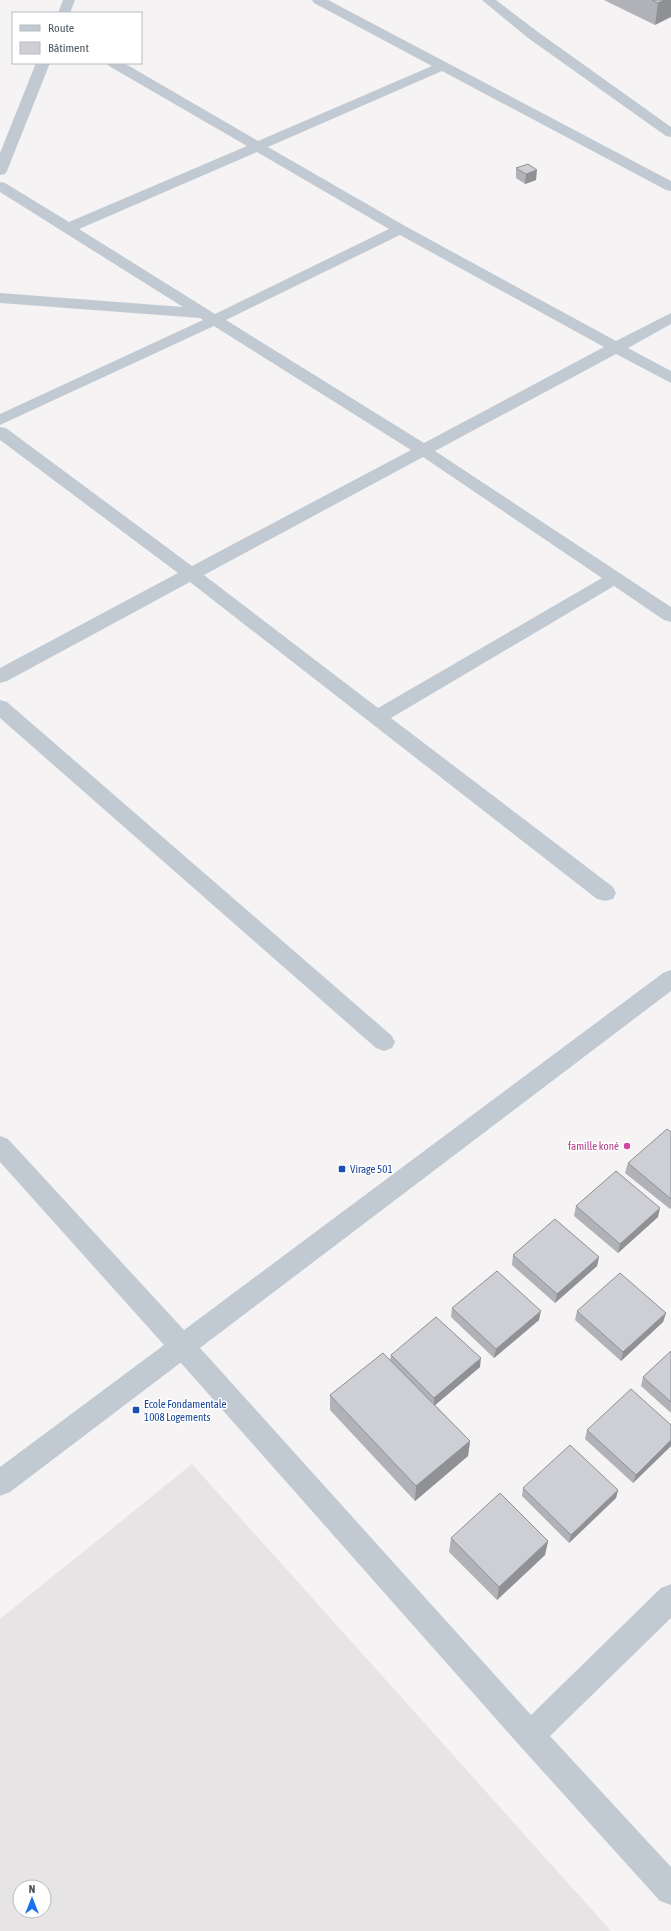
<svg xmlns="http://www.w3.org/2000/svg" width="671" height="1931" viewBox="0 0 671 1931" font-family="'Asap Condensed',sans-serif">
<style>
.education{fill:#e6e4e5;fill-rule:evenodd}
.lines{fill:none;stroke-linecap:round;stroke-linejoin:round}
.service{fill:#c1cad2;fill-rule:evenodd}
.minor{fill:#c1cad2;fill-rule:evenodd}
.tertiary{fill:#c1cad2;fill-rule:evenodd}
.wall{fill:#b0b2b7}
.shaded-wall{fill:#909195}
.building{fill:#cdcfd5;stroke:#909195}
.hotel-dot{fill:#d1479c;stroke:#fff;stroke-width:1.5}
.transit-dot{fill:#1a4fb4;stroke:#fff;stroke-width:1.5}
.labels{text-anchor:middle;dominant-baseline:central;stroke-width:3;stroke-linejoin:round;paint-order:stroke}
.hotel-label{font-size:11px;fill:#b23c85;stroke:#fff;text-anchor:end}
.transit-label{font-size:11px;fill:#164399;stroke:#fff;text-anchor:start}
</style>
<rect width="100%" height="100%" fill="#f5f3f3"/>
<path class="education" d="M 192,1464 L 611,1931 L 0,1931 L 0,1619 ZM 20,1887 L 44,1887 L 44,1911 L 20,1911 Z"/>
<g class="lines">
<path class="service" d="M 63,0 L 75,0 L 70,13 L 58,13 Z
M 312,0 L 328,0 L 671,181 L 671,191 L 666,190 L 442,71 L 268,147 L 405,226 L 616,341 L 671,313 L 671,324 L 628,348 L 671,371 L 671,383 L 616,354 L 435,451 L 671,607 L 671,622 L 664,620 L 614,586 L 391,718 L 613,887 L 616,893 L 613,899 L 605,901 L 597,899 L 190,582 L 7,681 L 0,683 L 0,668 L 178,573 L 0,440 L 0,427 L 6,428 L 192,566 L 411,450 L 214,326 L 0,425 L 0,414 L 203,320 L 200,318 L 0,303 L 0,293 L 183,307 L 0,192 L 0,182 L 5,183 L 69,222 L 247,146 L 109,66 L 107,63 L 124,63 L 258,141 L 432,66 L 314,3 ZM 257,152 L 389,229 L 215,314 L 79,229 ZM 400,235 L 604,347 L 424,443 L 226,320 ZM 423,457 L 602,578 L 378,708 L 204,575 Z
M 36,63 L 50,63 L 7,171 L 5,174 L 0,175 L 0,153 Z
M 0,700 L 7,702 L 392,1036 L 395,1042 L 392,1048 L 384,1051 L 376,1048 L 0,718 Z"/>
<path class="minor" d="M 482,0 L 496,0 L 538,32 L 671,127 L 671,137 L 666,136 L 528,38 Z
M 182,1334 L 191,1338 L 531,1715 L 661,1588 L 671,1584 L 671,1618 L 550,1736 L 671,1867 L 671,1905 L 660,1901 L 520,1746 L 173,1354 L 169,1346 L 173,1338 Z"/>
<path class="tertiary" d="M 671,970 L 671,991 L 10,1492 L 0,1496 L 0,1467 L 164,1345 L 0,1162 L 0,1136 L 8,1139 L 184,1330 L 663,973 Z"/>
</g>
<path class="wall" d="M 604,0 L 671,0 L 655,25 Z
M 516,168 L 536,180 L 525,184 L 516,178 Z
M 671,1132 L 671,1208 L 670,1209 L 625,1173 L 628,1163 Z
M 576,1206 L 658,1217 L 618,1253 L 574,1216 Z
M 513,1255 L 599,1257 L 597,1266 L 555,1303 L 512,1265 Z
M 452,1308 L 539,1320 L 494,1358 L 451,1317 Z
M 577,1311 L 666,1313 L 663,1322 L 621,1361 L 575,1320 Z
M 671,1351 L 671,1413 L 641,1386 L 643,1377 Z
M 391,1355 L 480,1367 L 435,1405 L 470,1441 L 468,1456 L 415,1501 L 330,1410 L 330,1395 L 390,1360 Z
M 671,1425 L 671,1446 L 633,1483 L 585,1439 L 587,1430 Z
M 523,1488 L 618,1490 L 616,1498 L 569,1543 L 522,1496 Z
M 451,1538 L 548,1541 L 545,1555 L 497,1600 L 449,1552 Z"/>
<path class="shaded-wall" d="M 664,0 L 671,0 L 671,17 L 655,25 L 658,3 Z
M 537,170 L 536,180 L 525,184 L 526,174 Z
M 660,1208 L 658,1217 L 618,1253 L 620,1244 Z
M 599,1257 L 597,1266 L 555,1303 L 557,1294 Z
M 541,1311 L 539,1320 L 494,1358 L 496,1349 Z
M 666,1313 L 663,1322 L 621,1361 L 623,1352 Z
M 481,1358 L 480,1367 L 434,1406 L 434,1398 Z
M 671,1440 L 671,1446 L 633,1483 L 636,1475 Z
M 470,1441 L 468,1456 L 415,1501 L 416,1486 Z
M 618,1490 L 616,1498 L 569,1543 L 571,1535 Z
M 548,1541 L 545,1555 L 497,1600 L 499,1587 Z"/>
<path class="building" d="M 652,0 L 664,0 L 658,3 Z
M 528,164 L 537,170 L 526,174 L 516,168 Z
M 667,1129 L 671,1132 L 671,1199 L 628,1163 Z
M 616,1171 L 660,1208 L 620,1244 L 576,1206 Z
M 555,1219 L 599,1257 L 557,1294 L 513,1255 Z
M 497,1271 L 541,1311 L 496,1349 L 452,1308 Z
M 620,1273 L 666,1313 L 623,1352 L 577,1311 Z
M 436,1317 L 481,1358 L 434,1398 L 391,1355 Z
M 671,1351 L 671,1402 L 643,1377 Z
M 383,1353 L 470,1441 L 416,1486 L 330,1395 Z
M 631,1389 L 671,1425 L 671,1440 L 636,1475 L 587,1430 Z
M 570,1445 L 618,1490 L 571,1535 L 523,1488 Z
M 500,1493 L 548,1541 L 499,1587 L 451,1538 Z"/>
<circle class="hotel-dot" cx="627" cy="1146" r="4"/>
<g class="transit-dot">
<rect x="338" y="1165" width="8" height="8" rx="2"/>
<rect x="132" y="1406" width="8" height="8" rx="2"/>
</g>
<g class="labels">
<g class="hotel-label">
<text x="619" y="1146">famille koné</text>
</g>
<g class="transit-label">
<text x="350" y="1169">Virage 501</text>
<text x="144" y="1404">Ecole Fondamentale<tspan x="144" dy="13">1008 Logements</tspan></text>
</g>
</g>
<rect x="12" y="12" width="130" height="52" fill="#ffffff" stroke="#b7bbc0"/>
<rect x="20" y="25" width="20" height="6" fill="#c1cad2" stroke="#b7bbc0"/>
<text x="48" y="32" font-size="12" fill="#4a5661">Route</text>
<rect x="20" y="42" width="20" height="12" fill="#cdcfd5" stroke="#b7bbc0"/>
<text x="48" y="52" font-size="12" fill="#4a5661">Bâtiment</text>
<g transform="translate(32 1899)"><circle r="19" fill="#ffffff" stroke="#b7bbc0"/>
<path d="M0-3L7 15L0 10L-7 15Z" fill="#1a73e8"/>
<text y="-6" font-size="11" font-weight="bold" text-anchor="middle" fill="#4a5661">N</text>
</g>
</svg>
